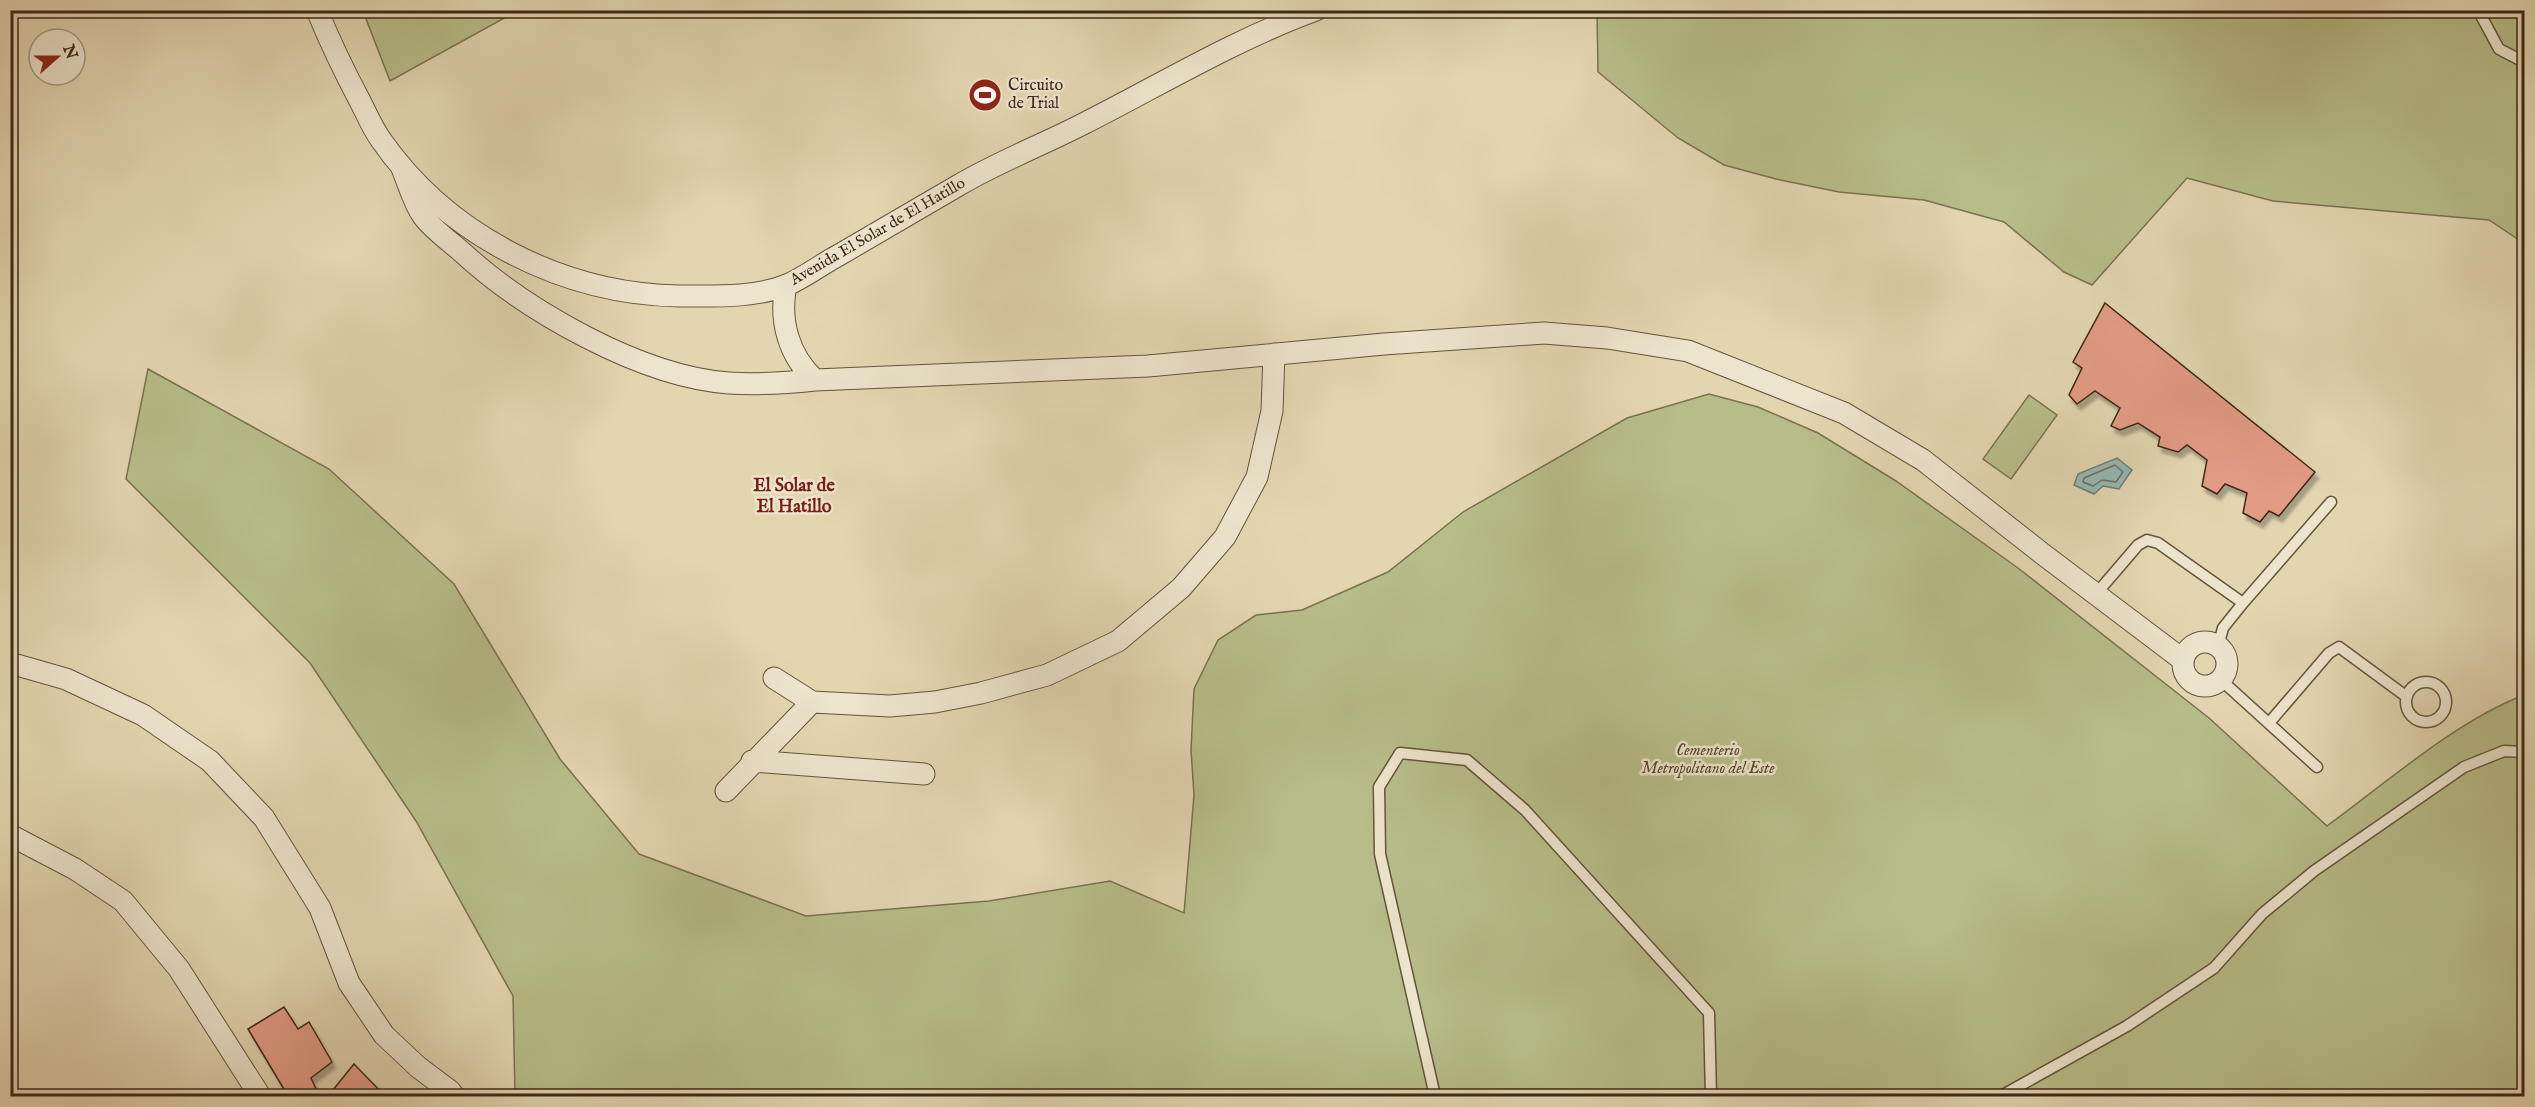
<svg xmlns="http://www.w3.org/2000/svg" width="2535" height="1107" viewBox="0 0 2535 1107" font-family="'IM FELL English',serif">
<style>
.green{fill:#b7bd89;stroke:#7a7250;stroke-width:1.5}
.water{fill:#95b8b2;stroke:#717e74;stroke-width:1.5}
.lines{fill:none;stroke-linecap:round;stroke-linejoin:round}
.shore{stroke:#687064;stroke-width:1.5}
.building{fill:#e39b85;stroke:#3c2816;stroke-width:1.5;filter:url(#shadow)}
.service-casing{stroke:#66543d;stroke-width:13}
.minor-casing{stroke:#66543d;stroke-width:23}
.service{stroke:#ece4cc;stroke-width:10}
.minor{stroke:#ece4cc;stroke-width:21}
.labels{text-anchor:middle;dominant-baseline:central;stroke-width:5;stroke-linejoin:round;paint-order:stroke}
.poi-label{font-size:16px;fill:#3c2816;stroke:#ece4cc;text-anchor:start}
.street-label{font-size:16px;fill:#3c2816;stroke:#ece4cc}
.park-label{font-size:16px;font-style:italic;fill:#55462d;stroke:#ece4cc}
.neighbourhood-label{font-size:18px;font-weight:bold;fill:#7a1f14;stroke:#ece4cc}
</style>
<defs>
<filter id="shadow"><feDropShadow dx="3.5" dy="6" stdDeviation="1.5" flood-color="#0004"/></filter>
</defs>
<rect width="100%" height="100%" fill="#e2d6b1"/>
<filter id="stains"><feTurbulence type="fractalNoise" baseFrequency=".00333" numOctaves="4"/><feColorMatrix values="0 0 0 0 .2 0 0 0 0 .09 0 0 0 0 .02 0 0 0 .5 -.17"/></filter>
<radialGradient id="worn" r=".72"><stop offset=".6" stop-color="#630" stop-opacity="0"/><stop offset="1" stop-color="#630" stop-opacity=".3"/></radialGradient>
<path class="green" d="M 363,11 L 517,11 L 390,81 Z
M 1597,11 L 2524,11 L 2524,248 L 2519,240 L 2489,220 L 2273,201 L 2187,178 L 2092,285 L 2064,272 L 2004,222 L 1924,200 L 1839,192 L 1776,179 L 1724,165 L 1678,138 L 1598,72 Z
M 148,369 L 329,469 L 454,584 L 560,759 L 639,854 L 806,916 L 989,901 L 1110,881 L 1184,913 L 1194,795 L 1191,750 L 1194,689 L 1218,640 L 1256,615 L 1302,610 L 1388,572 L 1463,512 L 1627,418 L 1709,394 L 1758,407 L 1818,433 L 1896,481 L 2018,568 L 2209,718 L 2327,826 C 2386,783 2456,721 2524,695 L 2524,1096 L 515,1096 L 513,996 L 416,821 L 310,663 L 126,479 Z
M 2029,395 L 2057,415 L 2011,479 L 1983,459 Z"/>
<path class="water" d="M 2117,458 L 2132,470 L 2119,489 L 2103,486 L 2094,494 L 2074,485 L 2078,474 Z"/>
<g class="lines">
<path class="shore" d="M 2115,465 L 2123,472 L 2116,482 L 2102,480 L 2093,486 L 2083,482 L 2084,478 Z"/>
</g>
<path class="building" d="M 2105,303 L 2315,472 L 2279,516 L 2269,511 L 2260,522 L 2243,513 L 2247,493 L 2225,484 L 2217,494 L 2202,486 L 2207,460 L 2187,445 L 2178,452 L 2158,446 L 2160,437 L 2138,423 L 2120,430 L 2111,426 L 2120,408 L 2095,391 L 2077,404 L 2069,395 L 2082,368 L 2073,362 Z
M 284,1007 L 298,1029 L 309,1022 L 332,1062 L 311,1078 L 318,1093 L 315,1096 L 288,1096 L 248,1029 Z
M 354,1064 L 385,1096 L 328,1096 Z"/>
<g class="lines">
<g class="service-casing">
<path id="service" d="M 2478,10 L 2499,49 L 2524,62
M 2096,594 L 2138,545 L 2147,540 L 2158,543 L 2243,603
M 2218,647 L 2223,628 L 2243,603 L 2331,502
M 2221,680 L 2317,767
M2406 702a20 20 0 1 1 40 0a20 20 0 1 1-40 0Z
M 2269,723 L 2329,653 L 2339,647 L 2407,697
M 1435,1096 L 1380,854 L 1379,787 L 1400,753 L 1467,760 L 1525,810 L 1709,1013 L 1711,1096
M 2001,1096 L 2127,1026 L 2214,968 L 2262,914 L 2314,871 L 2464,767 L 2504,751 L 2524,752"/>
</g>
<g class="minor-casing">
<path id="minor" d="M 317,10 C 330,42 345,73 361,103 C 367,115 373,129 381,140 C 448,236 563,294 679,296 C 714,296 754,298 787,285 C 805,277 822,264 839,255 C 879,232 919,208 959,185 C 998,162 1042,145 1083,124 C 1160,85 1234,40 1316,10
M 401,166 C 408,182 413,202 423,216 C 433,230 451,242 463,253 C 526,311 642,377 729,383 C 758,385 786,383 815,380 L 1148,366 L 1384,344 L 1544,333 L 1607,338 L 1688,351 L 1844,413 L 1923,460 L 2044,555 L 2183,660
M 786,285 C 779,320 788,355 815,380
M2183 664a22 22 0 1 1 44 0a22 22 0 1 1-44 0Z
M 10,663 L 66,679 L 143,715 L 210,761 L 264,818 L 320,908 L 349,983 L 384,1035 L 418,1067 L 450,1091 L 454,1096
M 774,678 L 812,702 L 890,706 L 935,702 L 981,693 L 1047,675 L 1118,641 L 1181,588 L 1225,537 L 1257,477 L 1272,411 L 1274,354
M 752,761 L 924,774
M 726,791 L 812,702
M 10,835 L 75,869 L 123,901 L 179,969 L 260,1096"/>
</g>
<use href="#service" class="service"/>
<use href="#minor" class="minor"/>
</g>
<defs>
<g id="stadium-disc" transform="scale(1.725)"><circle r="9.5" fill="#8f2418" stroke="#ece4cc"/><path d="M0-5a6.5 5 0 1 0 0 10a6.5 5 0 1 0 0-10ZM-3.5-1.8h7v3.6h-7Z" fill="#fff"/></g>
</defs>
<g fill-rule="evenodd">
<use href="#stadium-disc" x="985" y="95"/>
</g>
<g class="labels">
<g class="poi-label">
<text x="1008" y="86">Circuito<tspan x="1008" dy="18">de Trial</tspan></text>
</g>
<g class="street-label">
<text transform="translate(878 232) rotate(-30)">Avenida El Solar de El Hatillo</text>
</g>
<g class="park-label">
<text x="1708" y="751">Cementerio<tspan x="1708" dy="18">Metropolitano del Este</tspan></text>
</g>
<g class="neighbourhood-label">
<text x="794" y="486">El Solar de<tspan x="794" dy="21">El Hatillo</tspan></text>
</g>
</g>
<rect width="2535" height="1107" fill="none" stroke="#e2d6b1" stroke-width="36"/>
<rect x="12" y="12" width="2511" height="1083" fill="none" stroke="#3c2816" stroke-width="3"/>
<rect x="18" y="18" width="2499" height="1071" fill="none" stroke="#3c2816" stroke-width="1.5"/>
<g transform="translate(57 57) rotate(69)"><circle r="28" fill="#ece4cc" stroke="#a69983" stroke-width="1.5"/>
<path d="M0-4.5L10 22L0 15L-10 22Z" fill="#8f2418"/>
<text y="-9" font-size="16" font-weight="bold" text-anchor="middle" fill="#3c2816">N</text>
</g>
<rect width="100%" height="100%" filter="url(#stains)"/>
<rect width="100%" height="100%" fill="url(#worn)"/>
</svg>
